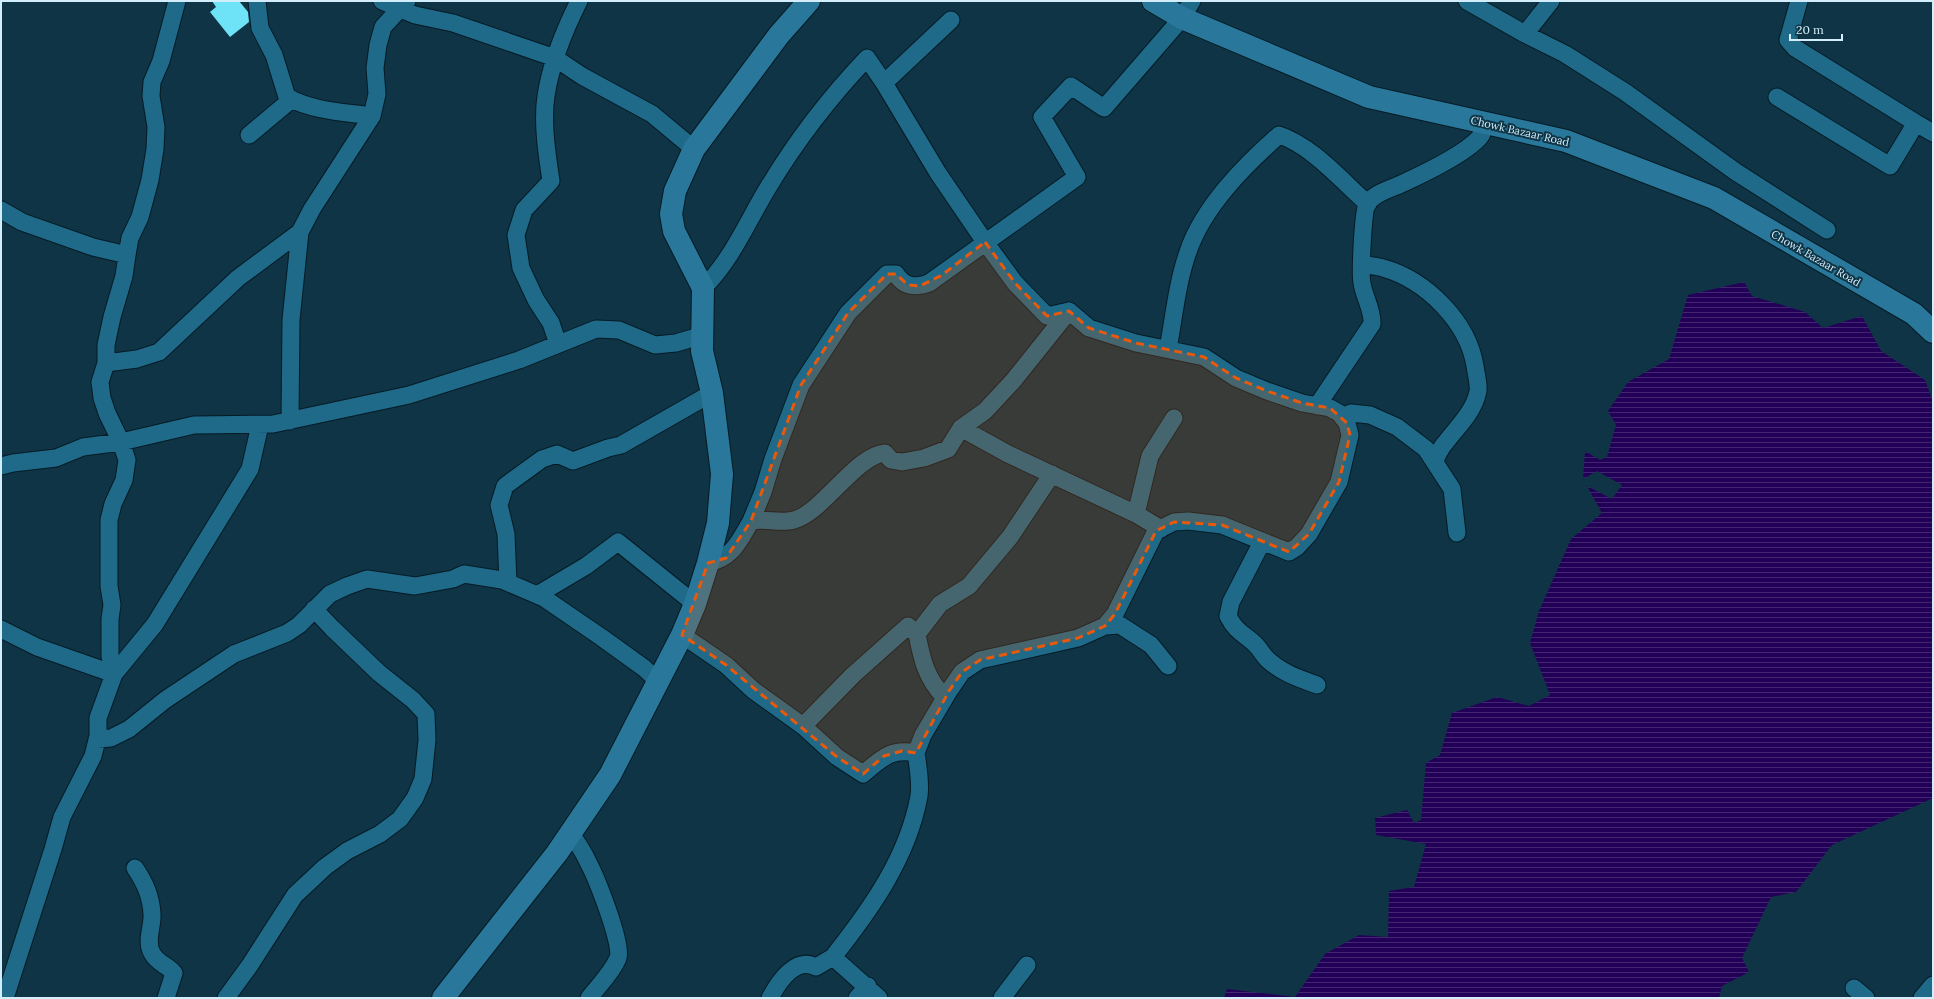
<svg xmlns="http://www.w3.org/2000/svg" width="1934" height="999" viewBox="0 0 1934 999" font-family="Lora,serif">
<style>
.water{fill:url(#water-rules)}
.building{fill:#6ee2f7}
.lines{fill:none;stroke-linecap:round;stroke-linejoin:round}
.street-casing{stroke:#051b25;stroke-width:19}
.secondary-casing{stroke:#051b25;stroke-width:24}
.street{stroke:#1f6989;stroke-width:17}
.secondary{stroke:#29789b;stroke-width:22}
.marked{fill:#e8590c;fill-opacity:0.2;stroke:#e8590c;stroke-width:3;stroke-dasharray:8 5;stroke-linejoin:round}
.labels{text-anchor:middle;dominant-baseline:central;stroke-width:4;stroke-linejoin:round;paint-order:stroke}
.street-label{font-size:11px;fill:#d2edfb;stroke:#0e3445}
</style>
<defs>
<pattern id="water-rules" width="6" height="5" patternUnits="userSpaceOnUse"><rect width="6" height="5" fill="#230057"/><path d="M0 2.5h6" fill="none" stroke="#422670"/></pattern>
</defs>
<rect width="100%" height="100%" fill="#0e3445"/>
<path class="water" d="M 1744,282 L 1752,296 L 1805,312 L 1823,328 L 1862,316 L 1881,351 L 1925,380 L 1933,402 L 1933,798 L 1832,845 L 1796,892 L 1771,897 L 1742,958 L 1749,972 L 1722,986 L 1719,998 L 1224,998 L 1227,989 L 1295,997 L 1325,954 L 1359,935 L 1388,937 L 1389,891 L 1414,887 L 1426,844 L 1376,835 L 1375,818 L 1407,810 L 1414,823 L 1421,820 L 1426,763 L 1440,755 L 1452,713 L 1497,697 L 1529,706 L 1550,695 L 1530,643 L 1539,611 L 1571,539 L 1602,513 L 1587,486 L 1612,499 L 1622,485 L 1597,471 L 1583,479 L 1585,451 L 1600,460 L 1607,457 L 1616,425 L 1608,411 L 1628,382 L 1669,359 L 1688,295 Z"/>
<path class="building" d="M 212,1 L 239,1 L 248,12 L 249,22 L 230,37 L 210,12 L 216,7 Z"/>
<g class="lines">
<g class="street-casing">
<path id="street" d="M 257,1 L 260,28 L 274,55 L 287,97 C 313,111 343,112 372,116
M 382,1 L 415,15 L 453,23 L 555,58 L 582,76 L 652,114 L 694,149
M 1467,1 L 1525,34 L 1565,54 L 1625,92 L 1736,172 L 1827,230
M 1799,1 L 1788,40 L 1795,48 L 1916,123
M 1525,34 L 1551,1
M 884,83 L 938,173 L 985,242 L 1015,283 L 1047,316 L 1069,311 L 1089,328 L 1136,343 L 1204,357 L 1236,378 L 1267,391 L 1302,403 L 1330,408 L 1339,413 L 1347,423 L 1350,435 L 1339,482 L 1309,534 L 1297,547 L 1289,552 L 1222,525 L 1188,521 L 1174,522 L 1156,531 L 1115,614 L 1105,626
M 1777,97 L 1890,166 L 1916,123 L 1933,133
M 249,135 L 292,99
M 1,210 L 22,222 L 93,247 L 127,255 L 130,238 L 140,217 L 150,180 L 155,149 L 156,127 L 151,96 L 152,82 L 161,61 L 177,1
M 1362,264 C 1369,266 1377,266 1383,268 C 1426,280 1468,322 1475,366 C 1476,374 1479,384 1478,391 C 1474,412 1458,426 1446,442 C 1441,447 1438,454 1435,460
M 703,288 C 732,260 748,220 769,186 C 798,138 829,98 867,58 L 884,83 L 951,20
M 558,344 L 551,323 L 536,300 L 521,268 L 516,235 L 524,210 L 551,181 C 547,155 542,122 546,96 C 551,62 564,31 579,1
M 1168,349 C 1174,317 1177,283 1188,252 C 1203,207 1244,166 1279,135 C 1311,145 1342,181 1368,204
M 106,363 L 137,359 L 159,352 L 238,278 L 300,232 L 312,209 L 372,116 L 377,94 L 375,68 L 378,45 L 383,27 L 407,1
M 1317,406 L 1372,324 C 1373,310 1364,297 1362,283 C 1360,273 1363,212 1367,204 C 1373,194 1389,189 1399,185 C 1421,175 1464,155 1480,137 C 1483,134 1484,127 1485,123
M 1342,417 L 1351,413 L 1370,415 L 1397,427 L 1426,449 L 1452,489 L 1457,533
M 290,421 L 291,320 L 300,232
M 961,428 L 1008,454 L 1136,514
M 1,466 L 13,463 L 56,458 L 83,447 L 121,442 L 194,425 L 273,424 L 409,395 L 519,360 L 596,329 L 619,330 L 655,345 L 676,343 L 703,335
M 751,521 L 763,492 L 773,459 L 801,385 L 848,313 L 887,274 L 896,274 C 904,287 915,288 929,283 L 1077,177 L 1042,117 L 1071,86 L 1104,108 L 1182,18 L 1192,1
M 1161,529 L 1136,514 L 1150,456 L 1174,418
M 1262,542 L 1231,602 L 1228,616 C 1236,632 1243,633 1255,644 C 1260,649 1263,655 1267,659 C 1282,673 1298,678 1317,685
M 708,563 C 733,558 739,541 751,521 C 765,518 780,524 794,520 C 822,513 856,455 885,453 L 891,460 L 902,462 L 924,458 L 948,449 L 961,428 L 985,411 L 1013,381 L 1069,311
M 508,582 L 506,534 L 499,505 L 505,486 L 542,459 L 557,454 L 573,461 L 608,448 L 621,445 L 712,393
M 537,595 L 586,566 L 618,542 L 695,604
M 1,629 L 37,647 L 114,674 L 155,624 L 250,469 L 260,425
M 917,634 C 922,660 926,678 945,698
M 682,635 L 726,665 L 753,690 L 803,726 L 837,757 L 863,774 C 882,758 891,748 916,753 L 923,735 L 949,691 L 962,672 L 980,660 L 1078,638 L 1105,626 L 1120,625 L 1151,645 L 1168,666
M 803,726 L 853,675 L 908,626 L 917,634 L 940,604 L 969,586 L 1010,537 L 1052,474
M 97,739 L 111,738 L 129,729 L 165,700 L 234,654 L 287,633 L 299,625 L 330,594 L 347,586 L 367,579 L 415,586 L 453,579 L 464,574 L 502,580 L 544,598 L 601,637 L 644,668 L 658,681
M 570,833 C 577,842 583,851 588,862 C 596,877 623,944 618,958 C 612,973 598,986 589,998
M 135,868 C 145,883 151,896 152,914 C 153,926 145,941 152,953 C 157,963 167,965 174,973 L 166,998
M 1854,988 L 1866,998
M 5,998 L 53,849 L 62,817 L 93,756 L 98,736 L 98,718 L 114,674 L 110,656 L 110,619 L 112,605 L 109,586 L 109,520 L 113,504 L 124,480 L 127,460 L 121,442 L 107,413 L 102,398 L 100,382 L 106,363 L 106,345 L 112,317 L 124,276 L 127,255
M 226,998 L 250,965 L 295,895 L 325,867 L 347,851 L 380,834 L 400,819 L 415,798 L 423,779 L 427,740 L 426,714 L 413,700 L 379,673 L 332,628 L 314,609
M 770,998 C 779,981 796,956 816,967 L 833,957
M 857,998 L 868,986
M 879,998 L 833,957 C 871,909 908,857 919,796 C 921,782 918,767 916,753
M 1002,998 L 1027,965
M 1922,998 L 1933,985"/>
</g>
<g class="secondary-casing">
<path id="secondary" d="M 1153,1 L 1182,18 L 1369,97 L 1566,141 L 1714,198 L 1914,314 L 1933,332
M 443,998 L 557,853 L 610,775 L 682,635 L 695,604 L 708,563 L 718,523 L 722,474 L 712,393 L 702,351 L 703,288 L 674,231 L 671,214 L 675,191 L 694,149 L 779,35 L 809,1"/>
</g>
<use href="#street" class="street"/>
<use href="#secondary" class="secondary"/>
</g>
<path class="marked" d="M 985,242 L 1015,283 L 1047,316 L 1069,311 L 1089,328 L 1136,343 L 1204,357 L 1236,378 L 1267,391 L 1302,403 L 1330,408 L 1347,423 L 1350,435 L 1339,482 L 1309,534 L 1289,552 L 1222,525 L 1174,522 L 1156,531 L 1115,614 L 1105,626 L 1078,638 L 980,660 L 962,672 L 949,691 L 916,753 L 902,751 L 884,756 L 863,774 L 837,757 L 726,665 L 682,635 L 708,563 L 726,558 L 751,521 L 801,385 L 848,313 L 887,274 L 896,274 L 908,285 L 920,286 L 942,275 Z"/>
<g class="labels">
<g class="street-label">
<text transform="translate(1520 131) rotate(13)">Chowk Bazaar Road</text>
<text transform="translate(1816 258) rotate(30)">Chowk Bazaar Road</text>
</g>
</g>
<rect width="1934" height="999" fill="none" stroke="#d2edfb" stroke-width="4"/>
<path d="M1790 34v6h52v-6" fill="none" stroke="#d2edfb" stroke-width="2"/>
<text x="1796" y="34" font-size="12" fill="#d2edfb" stroke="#0e3445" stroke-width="3" paint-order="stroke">20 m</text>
</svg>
